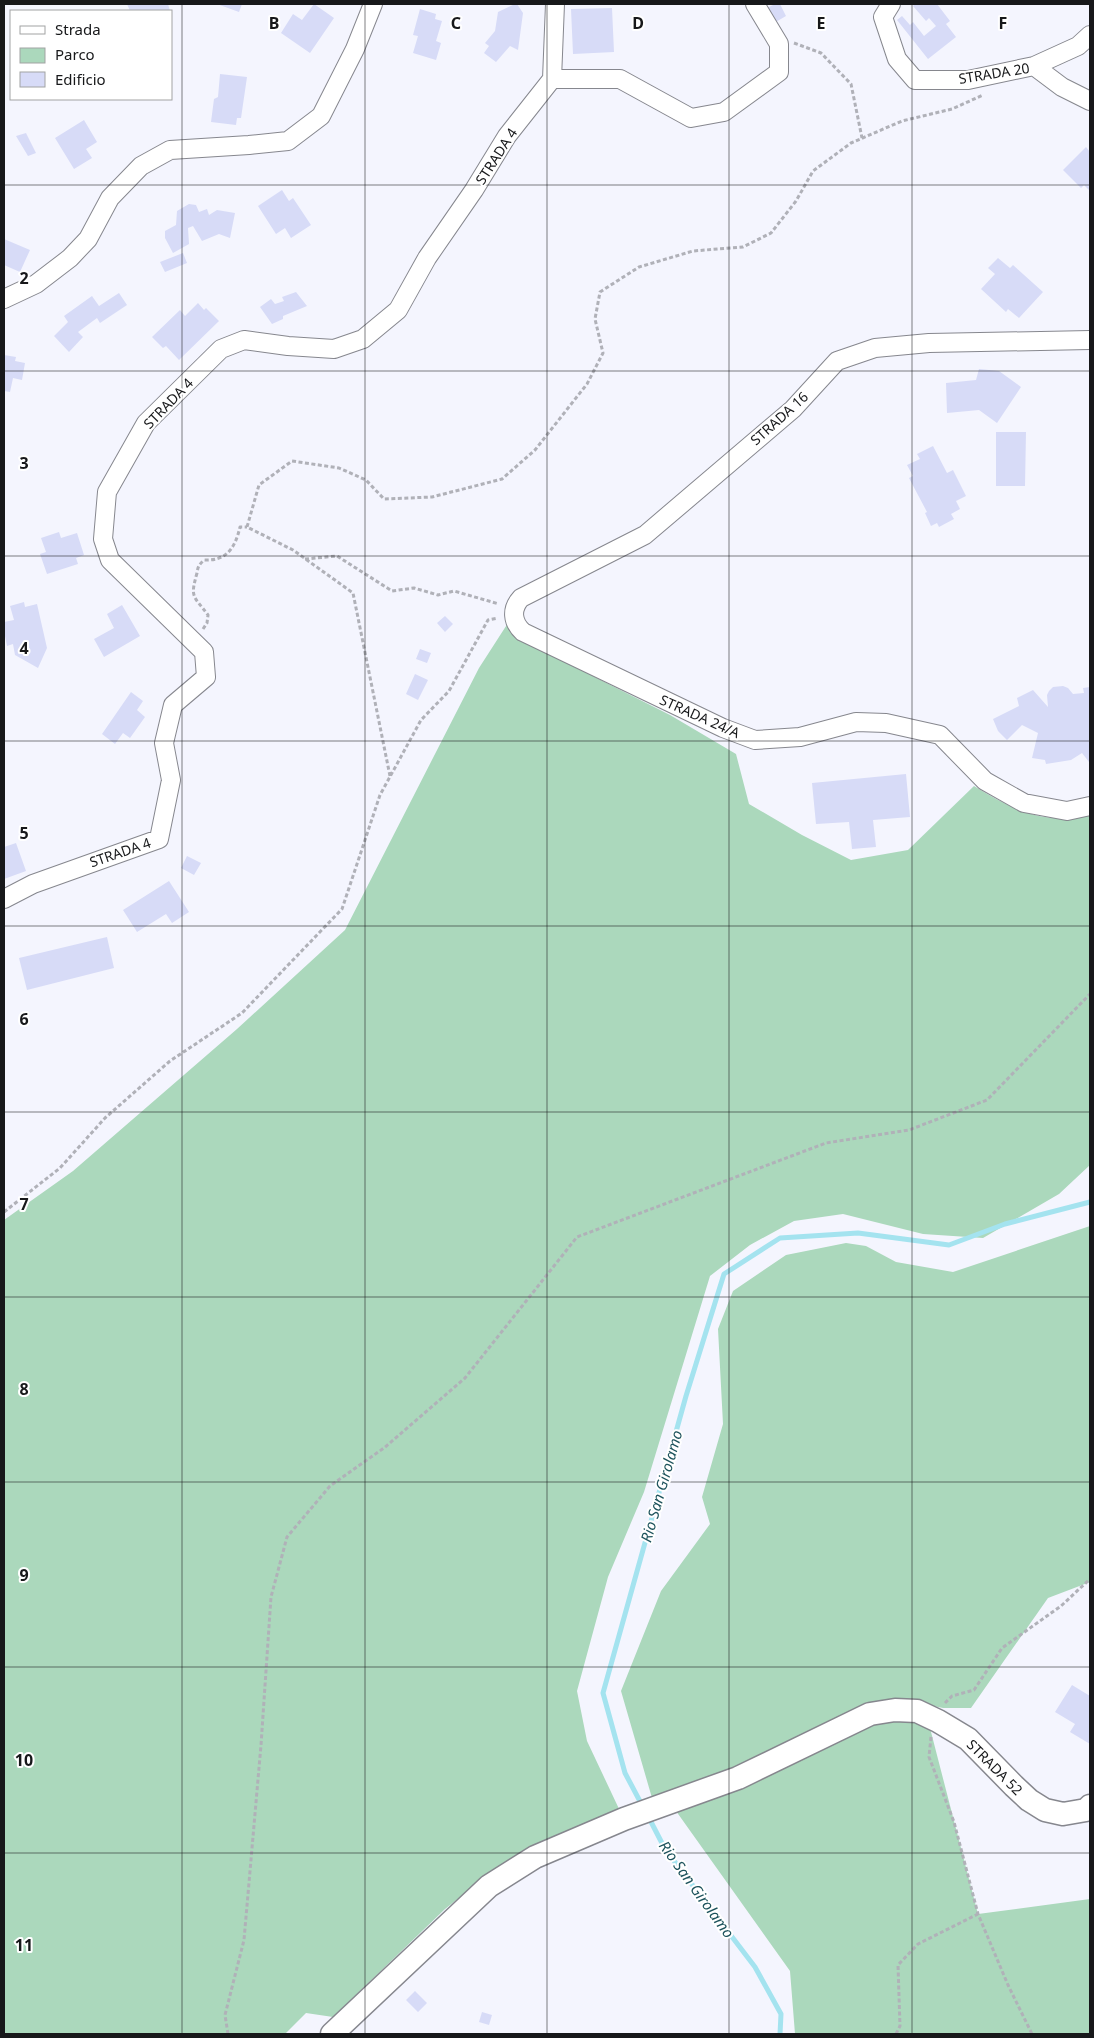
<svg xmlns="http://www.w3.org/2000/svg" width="1094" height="2038" viewBox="0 0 1094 2038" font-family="'Noto Sans',sans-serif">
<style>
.green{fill:#abd8bc}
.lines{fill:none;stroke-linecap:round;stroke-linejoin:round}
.stream{stroke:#a4e3ef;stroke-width:5}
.building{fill:#d7dbf7}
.minor-casing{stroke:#86878e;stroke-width:20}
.tertiary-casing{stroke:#86878e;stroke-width:25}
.path{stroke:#b0b1b8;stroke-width:3;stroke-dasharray:4 2.5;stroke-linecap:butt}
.minor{stroke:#fff;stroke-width:18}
.tertiary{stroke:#fff;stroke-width:22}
.grid{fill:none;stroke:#17181a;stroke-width:1;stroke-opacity:0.55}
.labels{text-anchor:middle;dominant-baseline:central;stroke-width:4;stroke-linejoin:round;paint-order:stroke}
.street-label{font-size:14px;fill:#17181a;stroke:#fff}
.water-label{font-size:15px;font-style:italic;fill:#1d535c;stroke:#fff}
.grid-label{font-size:16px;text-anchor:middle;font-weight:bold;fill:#17181a;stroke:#fff;stroke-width:4;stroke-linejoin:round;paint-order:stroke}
</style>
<rect width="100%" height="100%" fill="#f4f5fe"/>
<path class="green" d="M 508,623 L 535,647 L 670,715 L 736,754 L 749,804 L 802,835 L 851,860 L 908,850 L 974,786 C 1012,809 1045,827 1090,814 L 1090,1165 L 1059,1194 L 983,1238 L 923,1234 L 843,1214 L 794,1221 L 750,1245 L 710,1276 L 644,1492 L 608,1577 L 577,1691 L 587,1741 L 620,1811 L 479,1882 L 445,1909 L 333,2017 L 306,2013 L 285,2034 L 4,2034 L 4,1220 L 73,1171 L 237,1029 L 345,930 L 479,668 Z
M 1090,1226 L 1090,1582 L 1048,1598 L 971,1708 L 943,1708 L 919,1703 L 806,1733 L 711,1778 L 652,1798 L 621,1691 L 661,1591 L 710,1524 L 702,1497 L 723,1424 L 718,1329 L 733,1291 L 786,1255 L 846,1243 L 866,1246 L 896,1262 L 953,1272 Z
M 898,1720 L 913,1722 L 930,1728 L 978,1914 L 1090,1899 L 1090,2034 L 795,2034 L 790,1971 L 676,1811 L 715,1798 L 863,1727 L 881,1722 Z"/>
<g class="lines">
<path class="stream" d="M 643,1807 L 625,1773 L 603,1693 L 686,1396 L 724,1274 L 780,1238 L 858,1233 L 949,1245 L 1005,1224 L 1090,1202
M 648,1816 L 665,1849 L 755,1967 L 781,2014 L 780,2034"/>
</g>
<path class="building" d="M 127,4 L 168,4 L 170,11 L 130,11 Z
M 217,4 L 242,4 L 239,12 Z
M 314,4 L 334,18 L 310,53 L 281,33 L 293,14 L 302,20 Z
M 515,4 L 517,4 L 523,13 L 518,50 L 510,46 L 496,62 L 484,53 L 489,46 L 485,43 L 495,31 L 498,12 Z
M 775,4 L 780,4 L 786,16 L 774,23 L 767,8 Z
M 915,4 L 937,4 L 950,21 L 946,24 L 956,37 L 928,59 L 897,20 L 902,16 L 910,25 L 913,22 L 924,36 L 936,26 L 929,18 L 926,21 L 913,6 Z
M 612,8 L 614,52 L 573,54 L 571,9 Z
M 420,9 L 436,14 L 435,19 L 442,21 L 436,41 L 441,43 L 436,60 L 413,53 L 418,36 L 413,35 Z
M 220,74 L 247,77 L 241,118 L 237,118 L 236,125 L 211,122 L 214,99 L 218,97 Z
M 84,120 L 97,142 L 86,149 L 92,158 L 74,169 L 55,138 Z
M 26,133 L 36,153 L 28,156 L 16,136 Z
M 1086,147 L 1090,152 L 1090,191 L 1084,185 L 1081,188 L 1063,170 Z
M 282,190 L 289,201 L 293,198 L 311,225 L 291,238 L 285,228 L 276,234 L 258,206 Z
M 189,204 L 196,205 L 199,212 L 207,209 L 209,215 L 217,210 L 235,213 L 230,238 L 219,234 L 202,241 L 193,226 L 188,228 L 189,244 L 173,253 L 165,238 L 165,231 L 176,225 L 177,211 Z
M 4,239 L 30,250 L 20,272 L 4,265 Z
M 183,253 L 187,263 L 165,272 L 160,262 Z
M 998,258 L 1010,268 L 1013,265 L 1043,292 L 1019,318 L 1008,309 L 1006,312 L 981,289 L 995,274 L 988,268 Z
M 296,292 L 307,306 L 283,316 L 283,319 L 272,324 L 260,307 L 271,299 L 275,304 L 284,301 L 282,297 Z
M 119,293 L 127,305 L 100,323 L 97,318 L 78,332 L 83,337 L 69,352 L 54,336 L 68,322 L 64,316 L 92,296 L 99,306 Z
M 198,303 L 204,310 L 206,308 L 219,321 L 179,360 L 166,346 L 163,348 L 152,337 L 180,310 L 185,316 Z
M 4,355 L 16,357 L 15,361 L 25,363 L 22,380 L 13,378 L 10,392 L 4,391 Z
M 979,369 L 999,371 L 1021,387 L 997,423 L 979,410 L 947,413 L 946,383 L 976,380 Z
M 996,432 L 1026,432 L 1025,486 L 996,486 Z
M 933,446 L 947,473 L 953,470 L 966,496 L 956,501 L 960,509 L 951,514 L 954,519 L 939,527 L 937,523 L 931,526 L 925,513 L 927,512 L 909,478 L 913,476 L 907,465 L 920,459 L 917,454 Z
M 59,532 L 61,538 L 77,533 L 84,555 L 76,558 L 78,564 L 47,574 L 40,554 L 46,552 L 41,538 Z
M 24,602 L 25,607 L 37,604 L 47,648 L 38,668 L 15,655 L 13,644 L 7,646 L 4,631 L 4,622 L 14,620 L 10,606 Z
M 122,605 L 140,636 L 104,657 L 94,639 L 114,628 L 107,614 Z
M 445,616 L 453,624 L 445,632 L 437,623 Z
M 420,649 L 431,653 L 427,663 L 416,659 Z
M 415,674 L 428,680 L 418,700 L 406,694 Z
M 1063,686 L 1068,688 L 1073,694 L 1084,693 L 1083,688 L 1090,687 L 1089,762 L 1082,753 L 1071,760 L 1046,764 L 1045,760 L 1032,758 L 1038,733 L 1022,725 L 1007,740 L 998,731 L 993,719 L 1019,706 L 1017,698 L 1033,690 L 1048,707 L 1047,695 L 1049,691 L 1053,687 Z
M 131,692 L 143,701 L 137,710 L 145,717 L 130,738 L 123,733 L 115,744 L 102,734 Z
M 906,774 L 910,817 L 873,820 L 876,847 L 852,849 L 849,822 L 816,824 L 812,783 Z
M 16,843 L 26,871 L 4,879 L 4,847 Z
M 187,856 L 201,863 L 194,875 L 181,868 Z
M 169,881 L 189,912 L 172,923 L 166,914 L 137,932 L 123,910 Z
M 107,937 L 114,968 L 27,990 L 19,958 Z
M 1072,1685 L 1090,1696 L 1090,1744 L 1070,1732 L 1075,1724 L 1055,1712 Z
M 415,1991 L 427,2003 L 418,2012 L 406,2000 Z
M 482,2012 L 492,2015 L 489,2025 L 479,2022 Z"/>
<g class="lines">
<g class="minor-casing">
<path id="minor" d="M 891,4 L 883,17 L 897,59 L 915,80 L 968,80 L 1034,66 L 1062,87 L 1090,101
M 1034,66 L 1078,46 L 1090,35
M 552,79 L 620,79 L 691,118 L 724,112 L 779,72 L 779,44 L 755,4
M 4,299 L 36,284 L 70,258 L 88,239 L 110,198 L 141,166 L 170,150 L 249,145 L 288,141 L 321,116 L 355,49 L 373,4
M 1090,340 L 929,343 L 875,348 L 837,361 L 793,409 L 645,535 L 521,598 C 511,609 512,622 523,632 L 723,728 L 755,740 L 800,737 L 856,722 L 886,723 L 940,735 L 985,781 L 1024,803 L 1067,811 L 1090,806
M 4,899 L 33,884 L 159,839 L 171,780 L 164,743 L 173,705 L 206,677 L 204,652 L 110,560 L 103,539 L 107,492 L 146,423 L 221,349 L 244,340 L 288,346 L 334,349 L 363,339 L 398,310 L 427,258 L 474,190 L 507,136 L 552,79 L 555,4"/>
</g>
<g class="tertiary-casing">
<path id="tertiary" d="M 332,2034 L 489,1886 L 535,1857 L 624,1819 L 738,1778 L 870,1714 L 895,1710 L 917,1711 L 938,1721 L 968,1739 L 1014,1786 L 1029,1800 L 1045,1810 L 1063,1814 L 1086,1810 L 1090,1806"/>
</g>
<path class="path" d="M 794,43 L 821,53 L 851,84 L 862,138
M 305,559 L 337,556 L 392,591 L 414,588 L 438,595 L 454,591 L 499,604
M 203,629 L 207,623 L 208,615 C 193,595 190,598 197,573 C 198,566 199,565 204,560 C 227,561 235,548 240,527 L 247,527
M 390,776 L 353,593 L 293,550 L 247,527 L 259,485 L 292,461 L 339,468 L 366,480 L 384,499 L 432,497 L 502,479 L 535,450 L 587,384 L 603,353 L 595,319 L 600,292 L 639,267 L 693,251 L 743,247 L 771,233 L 796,201 L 813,171 L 851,143 L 902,121 L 952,109 L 983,95
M 4,1212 L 60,1168 L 105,1118 L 170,1061 L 242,1013 L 342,909 L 380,795 L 421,720 L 449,691 L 488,620 L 498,618
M 945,1703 L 952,1696 L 974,1690 L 1002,1648 L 1061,1606 L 1090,1579
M 931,1737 L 929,1757 L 954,1822 L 978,1914 L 1008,1985 L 1032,2034
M 228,2034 L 225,2015 L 244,1940 L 261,1745 L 271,1597 L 287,1537 L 330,1486 L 384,1448 L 465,1378 L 577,1237 L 826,1143 L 909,1130 L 987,1100 L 1090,994
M 896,2034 L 900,2026 L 898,1965 L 918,1944 L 978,1914"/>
<use href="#minor" class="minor"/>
<use href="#tertiary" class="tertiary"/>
</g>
<path class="grid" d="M 182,4 L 182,2034M 365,4 L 365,2034M 547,4 L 547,2034M 729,4 L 729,2034M 912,4 L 912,2034M 4,185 L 1090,185M 4,371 L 1090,371M 4,556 L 1090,556M 4,741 L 1090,741M 4,926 L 1090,926M 4,1112 L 1090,1112M 4,1297 L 1090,1297M 4,1482 L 1090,1482M 4,1667 L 1090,1667M 4,1853 L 1090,1853"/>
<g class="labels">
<g class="street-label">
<text transform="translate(994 73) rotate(-9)">STRADA 20</text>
<text transform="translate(496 156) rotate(-57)">STRADA 4</text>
<text transform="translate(168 403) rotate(-46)">STRADA 4</text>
<text transform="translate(779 418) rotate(-42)">STRADA 16</text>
<text transform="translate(700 716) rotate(24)">STRADA 24/A</text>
<text transform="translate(120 852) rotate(-19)">STRADA 4</text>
<text transform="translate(995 1767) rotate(45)">STRADA 52</text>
</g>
<g class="water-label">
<text transform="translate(661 1486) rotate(-74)">Rio San Girolamo</text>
<text transform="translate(697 1889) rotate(54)">Rio San Girolamo</text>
</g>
</g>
<g class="grid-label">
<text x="274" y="29">B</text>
<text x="456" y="29">C</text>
<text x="638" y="29">D</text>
<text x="821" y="29">E</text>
<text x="1003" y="29">F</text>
<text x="24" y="284">2</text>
<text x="24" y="469">3</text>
<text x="24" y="654">4</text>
<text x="24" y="839">5</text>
<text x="24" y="1025">6</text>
<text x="24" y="1210">7</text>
<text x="24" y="1395">8</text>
<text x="24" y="1581">9</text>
<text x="24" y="1766">10</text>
<text x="24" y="1951">11</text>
</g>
<rect width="1094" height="2038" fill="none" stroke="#17181a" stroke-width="10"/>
<rect x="10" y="10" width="162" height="90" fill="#ffffff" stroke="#a2a3a3"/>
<rect x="20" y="26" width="25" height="8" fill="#ffffff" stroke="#a2a3a3"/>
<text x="55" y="35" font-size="15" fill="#17181a">Strada</text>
<rect x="20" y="48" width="25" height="15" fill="#abd8bc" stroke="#a2a3a3"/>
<text x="55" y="60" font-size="15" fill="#17181a">Parco</text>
<rect x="20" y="72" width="25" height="15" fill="#d7dbf7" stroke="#a2a3a3"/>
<text x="55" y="85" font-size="15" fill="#17181a">Edificio</text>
</svg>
